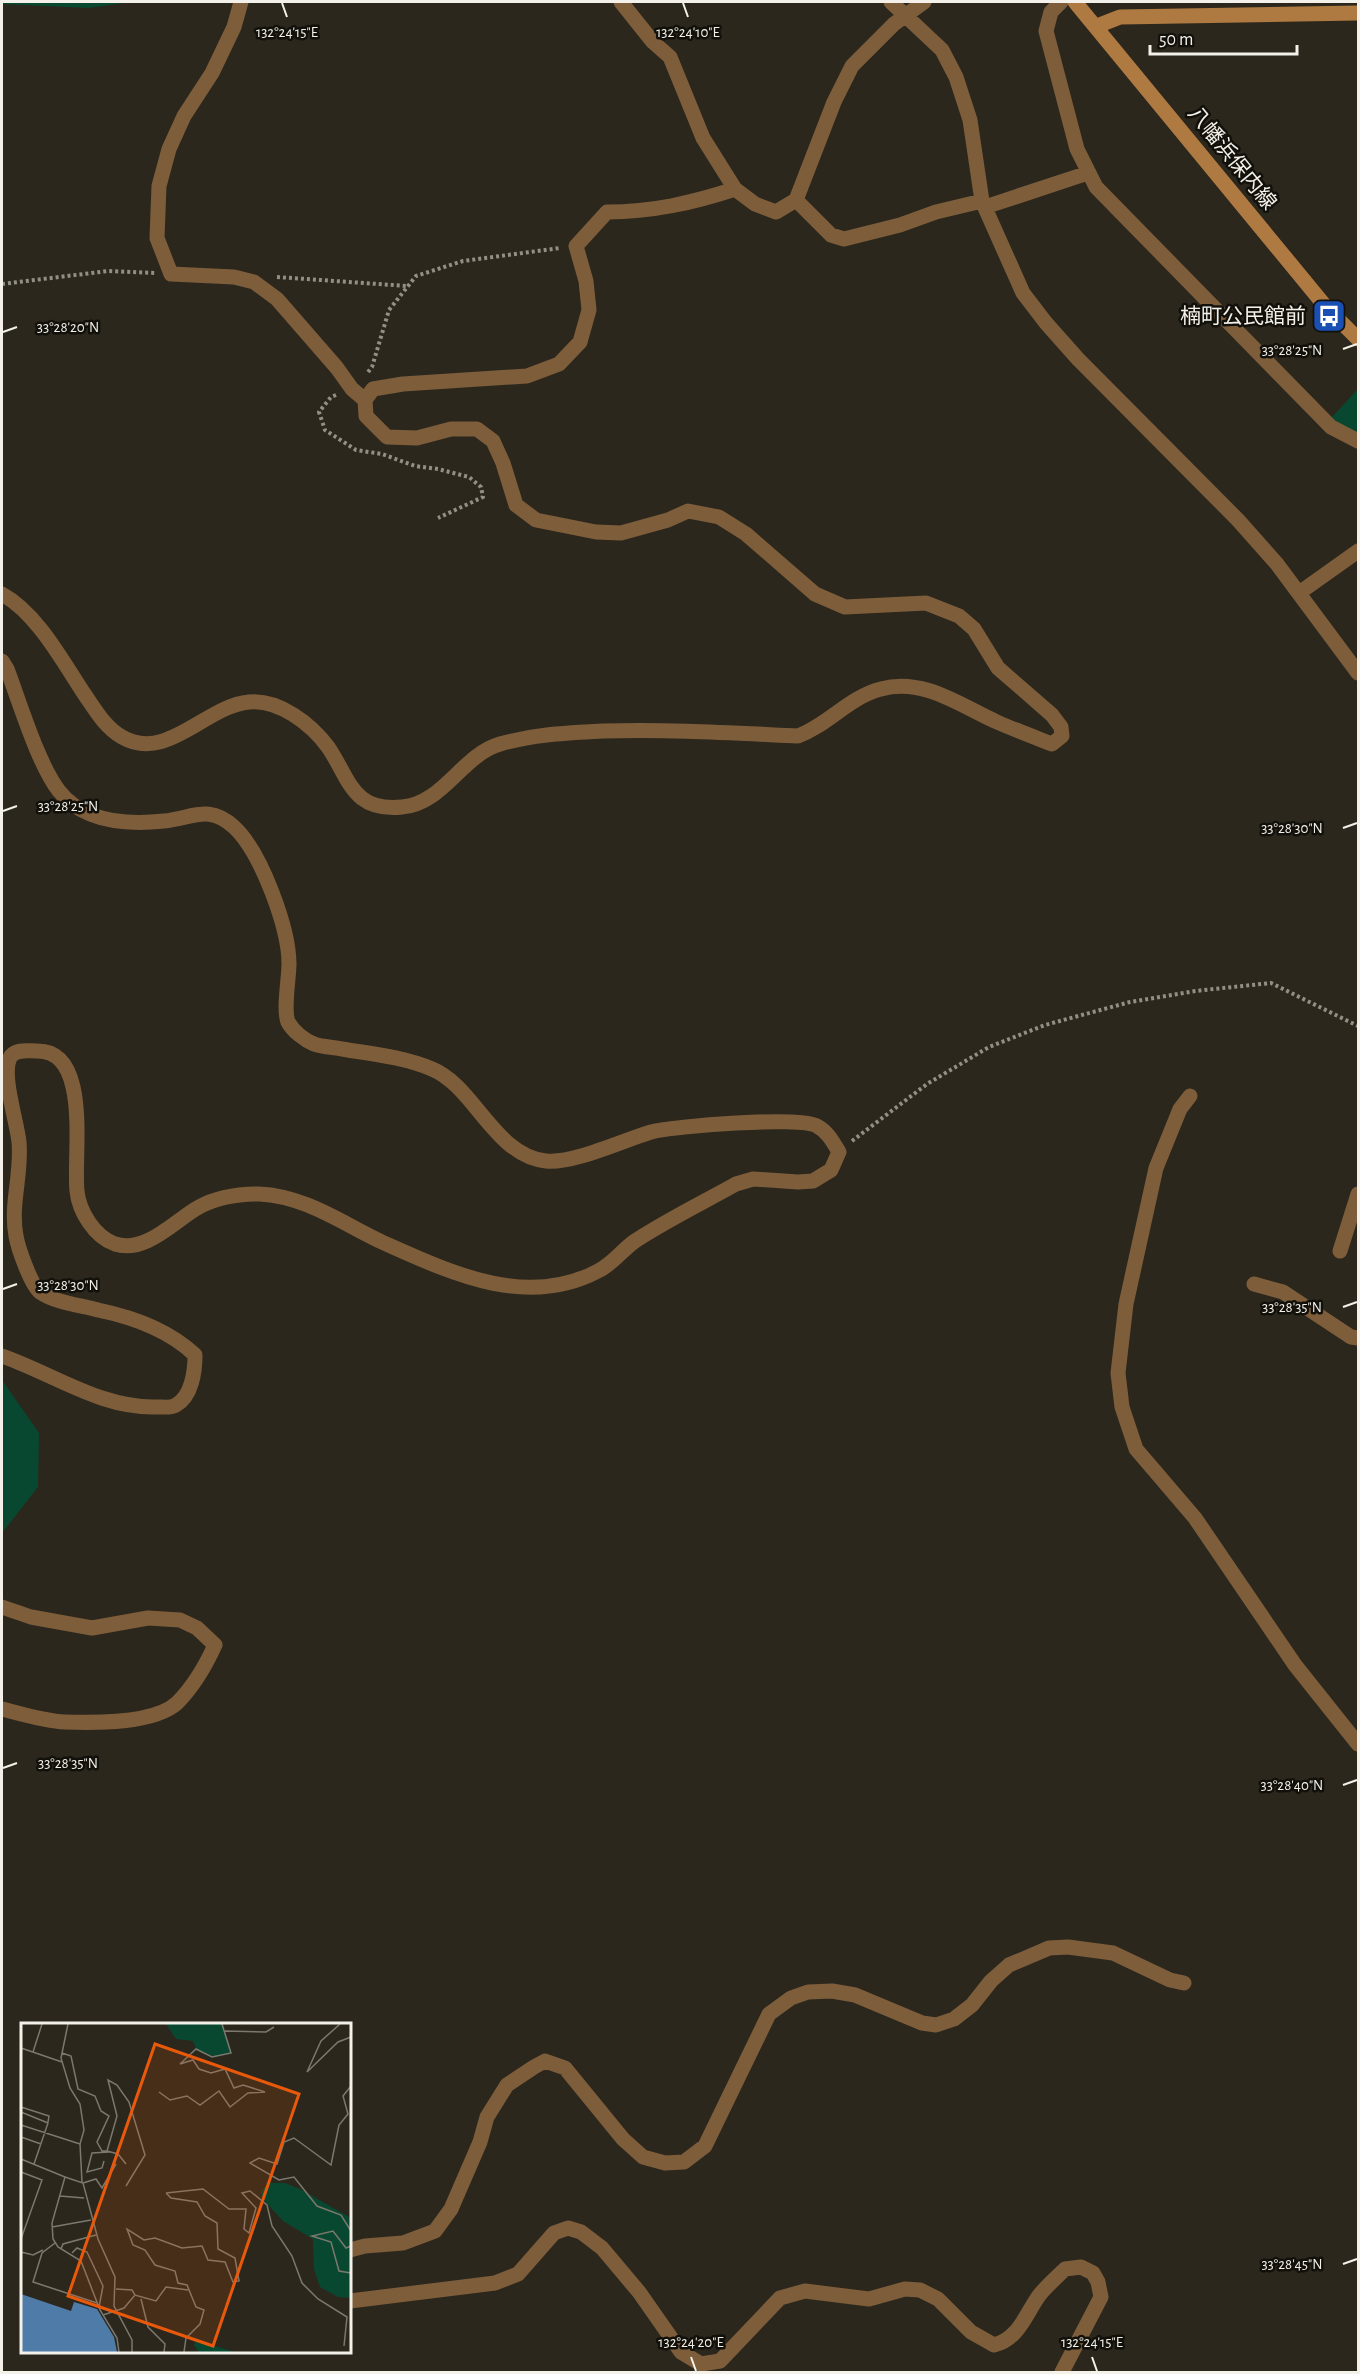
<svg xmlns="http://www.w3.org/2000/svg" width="1360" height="2374" viewBox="0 0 1360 2374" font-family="'Alegreya Sans','Noto Sans JP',sans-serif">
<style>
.green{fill:#094830}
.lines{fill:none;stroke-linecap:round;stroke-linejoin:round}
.path{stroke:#928f86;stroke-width:4;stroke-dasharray:3 3;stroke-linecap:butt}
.street{stroke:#7e5d3b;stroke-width:15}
.secondary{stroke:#af7a41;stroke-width:15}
.ticks{fill:none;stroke:#f3f1e9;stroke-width:2}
.labels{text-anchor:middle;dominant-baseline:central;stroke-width:5;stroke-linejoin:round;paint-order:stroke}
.street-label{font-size:21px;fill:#f3f1e9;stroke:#12100b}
.poi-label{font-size:21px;fill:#f3f1e9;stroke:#12100b;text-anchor:end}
.inset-road{fill:none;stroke:#7b786e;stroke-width:1.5}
.view{fill:#e8590c;fill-opacity:0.15;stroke:#e8590c;stroke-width:3}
.inset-edge{fill:none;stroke:#f3f1e9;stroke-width:3}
.ticks-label{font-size:15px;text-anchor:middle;fill:#f3f1e9;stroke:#12100b;stroke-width:5;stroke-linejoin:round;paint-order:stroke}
</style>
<rect width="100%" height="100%" fill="#2b271c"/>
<path class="green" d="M 2,2 L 131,2 L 89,8 L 2,4 Z
M 1358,389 L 1358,436 L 1331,418 Z
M 2,1380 L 39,1433 L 38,1487 L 2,1533 Z"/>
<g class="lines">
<path class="path" d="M 277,277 L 407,286
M 2,284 L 108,271 L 155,273
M 368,372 L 372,367 L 389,310 L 416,276 L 463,261 L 560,248
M 336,395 L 331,397 L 319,412 L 325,430 L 356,450 L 382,454 L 415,466 L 438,469 L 469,477 L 481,487 L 483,497 L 438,518
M 852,1141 L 927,1084 L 989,1047 L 1045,1025 L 1130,1002 L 1195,991 L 1271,983 L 1358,1026"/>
<path class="street" d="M 241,2 L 234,27 L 212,73 L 184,116 L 169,149 L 159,186 L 157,238 L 171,274 L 234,277 L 254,282 L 277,299 L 337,368 L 352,389 L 365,400
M 621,2 L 653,42 L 670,57 L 703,138 L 735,189 L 755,204 L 776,212 L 796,200 L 834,102 L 852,66 L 894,24 L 924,2
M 891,2 L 942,50 L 956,77 L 970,120 L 982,201 L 1023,293 L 1046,323 L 1078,359 L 1238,520 L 1277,564 L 1358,673
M 1061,2 L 1051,12 L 1046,31 L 1077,149 L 1096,187 L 1331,427 L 1358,441
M 796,200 L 831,235 L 844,239 L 900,225 L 936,212 L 982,201
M 985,207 L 1088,173
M 1299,593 L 1358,551
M 2,594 C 37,613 63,662 85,695 C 96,711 105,727 122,737 C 167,763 205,706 249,702 C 279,699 311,724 328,747 C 350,779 352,812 402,807 C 443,804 462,755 500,744 C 535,734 568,733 603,731 C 668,729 733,733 798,736 C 828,725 849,697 881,689 C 923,677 961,706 997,722 C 1015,730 1034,737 1052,744 L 1062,736 L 1061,727 L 1052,715 L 998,668 L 974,629 L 959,616 L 926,603 L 845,607 L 815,594 L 746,534 L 719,517 L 688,511 L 668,520 L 621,533 L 596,532 L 536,520 L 516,505 L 503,463 L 493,441 L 477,429 L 451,429 L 417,438 L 387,437 L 366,416 L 365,400 L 373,389 L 403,384 L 527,376 L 559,364 L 580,342 L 589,310 L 586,281 L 576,246 L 607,212 C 652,212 692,203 735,189
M 2,661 L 7,669 C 20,703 38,764 59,791 C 84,823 127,825 164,821 C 193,818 209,804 234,827 C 261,852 289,928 289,964 C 289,979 283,1009 288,1022 C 293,1031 304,1040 314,1044 C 322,1047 333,1047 342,1049 C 372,1054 404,1057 432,1069 C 474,1086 495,1156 546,1161 C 573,1164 624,1140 651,1132 C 674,1126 799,1116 817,1126 C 828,1132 833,1142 839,1152 L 831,1170 L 813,1181 L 798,1182 L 753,1179 L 736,1184 C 702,1203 667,1220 635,1241 C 622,1250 613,1264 598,1271 C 527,1309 451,1273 384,1243 C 343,1224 306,1196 259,1194 C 239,1194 217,1197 199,1207 C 175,1220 146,1254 115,1244 C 95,1237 79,1212 77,1191 C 73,1155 92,1049 36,1051 C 27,1051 17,1049 11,1056 C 0,1072 17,1121 19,1142 C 22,1175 10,1204 16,1236 C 18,1248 31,1285 40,1292 C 56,1303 80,1305 98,1310 C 132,1317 170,1331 195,1355 C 195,1371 192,1396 176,1405 C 172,1408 164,1407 158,1407 C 101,1409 54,1374 2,1356
M 1190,1096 L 1180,1109 L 1156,1168 L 1126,1304 L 1118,1373 L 1122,1407 L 1136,1449 L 1195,1518 L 1295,1665 L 1358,1744
M 1340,1251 L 1358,1194
M 1254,1284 L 1283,1292 L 1351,1337 L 1358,1338
M 2,1607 L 31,1617 L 92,1628 L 148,1618 L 180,1620 L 197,1628 L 215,1645 C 205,1667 194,1686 177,1703 C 154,1724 95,1723 65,1722 C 44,1721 22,1714 2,1709
M 350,2250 L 365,2246 L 403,2243 L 435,2231 L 451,2209 L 480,2142 L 487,2117 L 507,2085 L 534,2067 L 545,2061 L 565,2068 L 623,2139 L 643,2157 L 665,2163 L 684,2162 L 705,2146 L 769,2014 L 791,1998 L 808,1992 L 832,1991 L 855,1995 L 922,2023 L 936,2025 L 954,2019 L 972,2005 L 991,1981 L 1009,1965 L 1049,1948 L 1068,1947 L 1113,1953 L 1170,1980 L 1184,1983
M 350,2301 L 495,2283 L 518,2274 L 554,2233 L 568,2228 L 581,2232 L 602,2248 L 639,2292 L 681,2352 L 701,2364 L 720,2361 L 780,2298 L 805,2291 L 869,2299 L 905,2289 L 920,2290 L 938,2299 L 971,2332 L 994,2345 C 1018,2339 1025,2316 1038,2297 C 1045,2287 1056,2278 1065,2269 L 1081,2267 L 1093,2273 L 1098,2282 L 1101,2297 L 1062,2372"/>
<path class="secondary" d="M 1075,2 L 1326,307 L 1358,339
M 1097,26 L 1120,17 L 1358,13"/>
</g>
<path class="ticks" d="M 282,3 L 287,17M 683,3 L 688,17M 3,332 L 17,327M 1343,349 L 1357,344M 3,811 L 17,806M 1343,828 L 1357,823M 3,1289 L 17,1284M 1343,1307 L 1357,1302M 3,1768 L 17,1763M 1343,1785 L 1357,1780M 1343,2264 L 1357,2259M 691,2357 L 696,2371M 1092,2357 L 1097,2371"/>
<defs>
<g id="bus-square" transform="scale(1.725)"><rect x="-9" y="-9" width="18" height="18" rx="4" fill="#1a4fb4" stroke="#12100b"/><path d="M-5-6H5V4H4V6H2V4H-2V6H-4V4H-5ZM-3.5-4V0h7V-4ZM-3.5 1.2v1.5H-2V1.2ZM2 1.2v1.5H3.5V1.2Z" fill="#fff"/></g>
</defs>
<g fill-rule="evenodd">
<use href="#bus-square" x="1329" y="316"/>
</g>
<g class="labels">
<g class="street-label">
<text transform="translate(1232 158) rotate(51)">八幡浜保内線</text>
</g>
<g class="poi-label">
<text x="1306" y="316">楠町公民館前</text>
</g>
</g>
<g transform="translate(21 2023)">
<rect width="330" height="330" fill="#2b271c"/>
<path d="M 145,1 L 201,1 L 210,29 L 194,34 L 175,26 L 172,18 L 155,16 ZM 247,160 L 264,160 L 279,166 L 330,195 L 330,275 L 317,274 L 299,264 L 293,246 L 292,216 L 262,198 L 242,176 L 240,169 ZM 175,317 L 182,319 L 213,329 L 178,329 L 173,322 Z" fill="#094830"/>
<path d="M 0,271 L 50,288 L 53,279 L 76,286 L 93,314 L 96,329 L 0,329 Z" fill="#4e7ba7"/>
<path class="inset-road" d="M 47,1 L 40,35 L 49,65 L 59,81 L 63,107 L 59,121 L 61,159M 319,1 L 300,18 L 286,49 L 317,19 L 330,14M 204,8 L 245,9 L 253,4M 0,25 L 41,39M 12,29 L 21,1M 41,30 L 50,33 L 57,66 L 74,73 L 80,88 L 88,93 L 76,119 L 81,128 L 86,128 L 96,93 L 87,57 L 96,62 L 108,79 L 124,132 L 105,163M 330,63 L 322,73 L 327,91 L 318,102 L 310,142 L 273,115 L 263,119 L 256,141 L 238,135 L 229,140 L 258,157 L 273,154 L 296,183 L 320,192 L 330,208M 138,69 L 149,77 L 166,73 L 179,82 L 198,68 L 209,84 L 227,70 L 244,69 L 222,62 L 213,65 L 204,46 L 190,50 L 178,46 L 172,37 L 159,41 L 175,26 L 191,34 L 210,30 L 201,1M 0,84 L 28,93 L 27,99M 0,89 L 27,100 L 13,141M 0,102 L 59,121M 0,114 L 20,121M 86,128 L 97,131 L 105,141M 0,136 L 44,154 L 31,200 L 32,216 L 37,224 L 60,238 L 79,287 L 96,315 L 98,329M 83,138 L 81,145 L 66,149 L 71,130 L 88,129M 0,149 L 21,157 L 0,216M 44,154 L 62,160 L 77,216 L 94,254 L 93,283 L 111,317 L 111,329M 62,160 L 75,156 L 81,165 L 95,141M 145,170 L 150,175 L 176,179 L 184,193 L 196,200 L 197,226 L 214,235 L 218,258 L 212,259 L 204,239 L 187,237 L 181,223 L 161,225 L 134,215 L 123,217 L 106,206 L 112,222 L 124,227 L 134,242 L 154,248 L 157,260 L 166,262 L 175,284 L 183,287 L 179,301 L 165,315 L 163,329M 145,170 L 182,166 L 208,186 L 225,186 L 223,206 L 228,210 L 235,185 L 221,170 L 229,168 L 246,182 L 251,203 L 271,233 L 281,260 L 297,276 L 326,294 L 323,323M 39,173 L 63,175M 31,204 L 70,197M 34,220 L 21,230 L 12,259 L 76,280M 330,223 L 325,225 L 312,208 L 291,213 L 310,219 L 318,248 L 330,250M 40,226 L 42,221 L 75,212M 0,229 L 12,232 L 22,227M 51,230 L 56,225 L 66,229 L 82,263 L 78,284M 95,266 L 111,267 L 114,272M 120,276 L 127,304 L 144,321 L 143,329M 82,292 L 103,285 L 114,272 L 135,278 L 145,264 L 167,267"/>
<path class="view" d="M 134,21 L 278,71 L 192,323 L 47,273 Z"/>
<rect width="330" height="330" class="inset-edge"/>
</g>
<g class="ticks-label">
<text x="688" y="37">132°24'10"E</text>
<text x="287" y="37">132°24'15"E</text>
<text x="68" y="332">33°28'20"N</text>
<text x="1292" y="355">33°28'25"N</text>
<text x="68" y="811">33°28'25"N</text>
<text x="1292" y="833">33°28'30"N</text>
<text x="68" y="1290">33°28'30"N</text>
<text x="1292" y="1312">33°28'35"N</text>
<text x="68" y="1768">33°28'35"N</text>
<text x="1292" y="1790">33°28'40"N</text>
<text x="1292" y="2269">33°28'45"N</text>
<text x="691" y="2347">132°24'20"E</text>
<text x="1092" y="2347">132°24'15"E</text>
</g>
<rect width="1360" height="2374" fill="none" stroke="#f3f1e9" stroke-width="6"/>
<path d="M1150 45v9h147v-9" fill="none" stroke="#f3f1e9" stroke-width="3"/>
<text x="1159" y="45" font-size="18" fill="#f3f1e9" stroke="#12100b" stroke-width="4.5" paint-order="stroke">50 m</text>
</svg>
